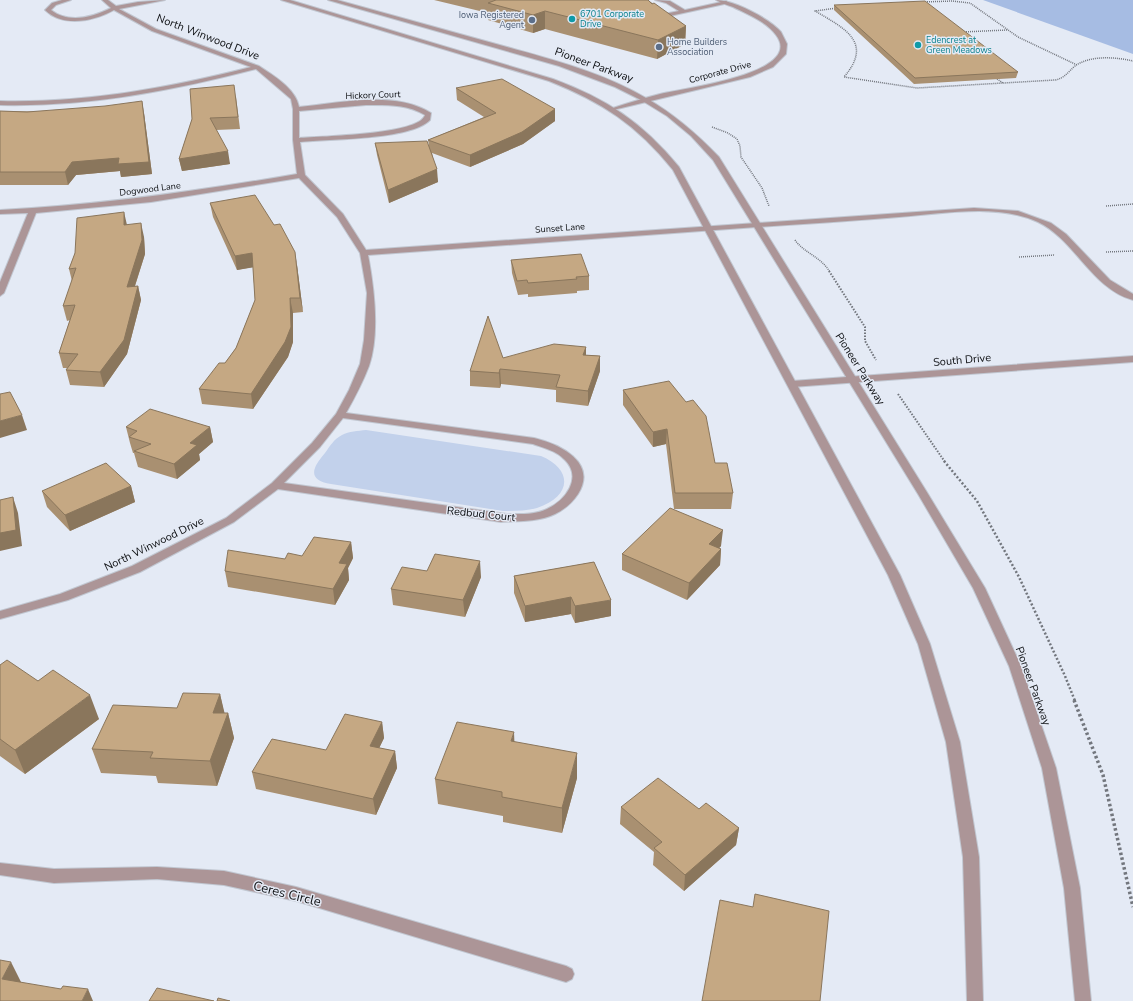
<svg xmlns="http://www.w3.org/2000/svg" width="1133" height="1001" viewBox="0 0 1133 1001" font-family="'Nunito Sans',sans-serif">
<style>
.green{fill:#c2d1eb}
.forest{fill:#a6bce3}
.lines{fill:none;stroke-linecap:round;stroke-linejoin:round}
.service-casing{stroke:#c1c7d1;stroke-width:2}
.minor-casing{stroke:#c1c7d1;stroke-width:2}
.tertiary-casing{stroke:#c1c7d1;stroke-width:2}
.path-far3{stroke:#72767d;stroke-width:1.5;stroke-dasharray:1 1;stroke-linecap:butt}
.path-far2{stroke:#72767d;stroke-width:2;stroke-dasharray:1.5 1.5;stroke-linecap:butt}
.path-far1{stroke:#72767d;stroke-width:2.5;stroke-dasharray:2 2;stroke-linecap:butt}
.path{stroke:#72767d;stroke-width:3.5;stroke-dasharray:2.5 2.5;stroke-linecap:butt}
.service{fill:#ac9597;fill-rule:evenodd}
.minor{fill:#ac9597;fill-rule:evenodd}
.tertiary{fill:#ac9597;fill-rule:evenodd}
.wall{fill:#a99071}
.shaded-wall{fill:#8a765c}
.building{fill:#c5a883;stroke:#8a765c}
.culture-dot{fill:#0f9aa8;stroke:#e4eaf5;stroke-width:1.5}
.service-dot{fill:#5c6f8a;stroke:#e4eaf5;stroke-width:1.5}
.labels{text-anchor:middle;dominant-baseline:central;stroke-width:3;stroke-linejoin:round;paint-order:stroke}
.far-culture-label{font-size:9px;fill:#0d838f;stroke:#e4eaf5;text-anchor:start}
.far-service-label{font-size:9px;fill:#4e5e75;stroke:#e4eaf5;text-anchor:end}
.far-street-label{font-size:9px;fill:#0c0e11;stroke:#e4eaf5}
.street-label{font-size:11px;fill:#0c0e11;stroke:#e4eaf5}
.near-street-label{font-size:13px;fill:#0c0e11;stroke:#e4eaf5}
</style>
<rect width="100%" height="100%" fill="#e4eaf5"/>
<path class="green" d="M 366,430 L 541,456 C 574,470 571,497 537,508 C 526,511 514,511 503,511 L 331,484 C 307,480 312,468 325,453 C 330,446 334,439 342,435 C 349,431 358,431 366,430 Z"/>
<path class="forest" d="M 983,0 L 1133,0 L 1133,54 Z"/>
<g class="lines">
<g class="service-casing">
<path id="service" d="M 655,0 L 670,1 L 685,10 L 726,1 L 729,3 L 656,19 L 654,16 L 679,11 L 666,3 Z
M 974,208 L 1018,211 L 1051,223 L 1066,234 L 1110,280 L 1133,294 L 1133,300 C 1092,289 1075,240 1038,222 C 997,203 943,214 899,217 C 852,221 804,224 757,227 L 753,225 L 757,223 Z
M 1133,356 L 1133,362 L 792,387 L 787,384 L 792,381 Z"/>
</g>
<g class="minor-casing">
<path id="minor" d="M 62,0 L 71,0 L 56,5 L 51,10 C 69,24 93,17 111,8 L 102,0 L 108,0 L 116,6 L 138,2 L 165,0 L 119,9 L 156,29 L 259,66 C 274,76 296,89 299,107 C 340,103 394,90 431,113 L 430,120 C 411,140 329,139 300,142 L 305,175 L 343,214 L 366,250 L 757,223 L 761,225 L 757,227 L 368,255 C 374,287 380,334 369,366 C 363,382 355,397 346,413 L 534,438 C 559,444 598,462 578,494 C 572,503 565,509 555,514 C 539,522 519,521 501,522 L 278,489 L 234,522 L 140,572 L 68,600 L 0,619 L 0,611 L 60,594 L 132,566 L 226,518 L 272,483 L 312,443 L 336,414 L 349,390 L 360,364 L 364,340 L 367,293 L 360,253 L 337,217 L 299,178 L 151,202 L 36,213 L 4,293 L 0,296 L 0,282 L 28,213 L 0,214 L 0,210 C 100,205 198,191 297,174 L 293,140 L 293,109 L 291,99 L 256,69 C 171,91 88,107 0,105 L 0,101 C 86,103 168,88 251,67 L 152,31 L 114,10 C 95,21 63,28 45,10 L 52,3 ZM 366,105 C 387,105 407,104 425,115 C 419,135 321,136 299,138 L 299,111 ZM 343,418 L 533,444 C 544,448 557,451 565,460 C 583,478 565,501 547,509 C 535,515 520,514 507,514 L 284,483 L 320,447 Z
M 716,0 C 734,0 770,19 781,32 C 783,36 785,40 787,44 L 786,54 L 773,67 L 750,77 L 613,110 L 613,108 C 628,103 644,98 660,94 C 680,89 806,74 776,35 C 767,22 747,14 733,7 C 727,5 721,3 716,0 Z
M 0,863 L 54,869 L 157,867 L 224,871 L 296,887 L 566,966 L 572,969 L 574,974 L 572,979 L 566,982 L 296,901 L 224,885 L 157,879 L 54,883 L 0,875 Z"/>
</g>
<g class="tertiary-casing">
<path id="tertiary" d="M 281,0 L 290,0 L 553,79 C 607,99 642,122 679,167 L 900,575 L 930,644 L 960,742 L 979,857 L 983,1001 L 967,1001 L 963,857 L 946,742 L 918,644 L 888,575 L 673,170 C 637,125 602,102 549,81 Z
M 328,0 L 337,0 C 394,16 450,31 507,47 C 554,60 604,73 646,98 C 674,114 697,134 719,157 L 928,494 L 985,588 L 1021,666 L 1056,768 L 1080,888 L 1091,1001 L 1075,1001 L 1064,888 L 1042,768 L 1009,666 L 973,588 L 918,494 L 713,160 L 691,136 L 667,116 L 641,100 L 615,87 L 559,66 Z"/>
</g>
<path class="path-far3" d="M 923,2 L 952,1 L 970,3 L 1018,37 L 1077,65
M 837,8 L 815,11 C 844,28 874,42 844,77 L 917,88 L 1055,80 C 1065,78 1068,72 1075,66 C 1090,55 1116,57 1133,61
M 962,32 L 1007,30
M 997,79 L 1003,83
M 712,127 L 728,133 L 737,139 L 740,146 L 741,157 L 762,188 L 769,206
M 1106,206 L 1133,204
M 795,240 C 804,253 820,256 830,272
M 1106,252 L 1133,251
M 1019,257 L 1055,255"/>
<path class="path-far2" d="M 829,271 L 865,327 L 865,341 L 876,360
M 898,394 L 945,462"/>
<path class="path-far1" d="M 944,461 L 977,501 L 1019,577 L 1065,676 L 1075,701"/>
<path class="path" d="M 1074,700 L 1103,775 L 1133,907"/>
<use href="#service" class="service"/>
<use href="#minor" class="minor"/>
<use href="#tertiary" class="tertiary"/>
</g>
<path class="wall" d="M 434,0 L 648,0 L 686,26 L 685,44 L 657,59 L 545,29 L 533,33 L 488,20 L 488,13 Z
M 834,5 L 1018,72 L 1016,78 L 914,84 L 834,10 Z
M 456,88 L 555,109 L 555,121 L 523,144 L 470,167 L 432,153 L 438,182 L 389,203 L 377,155 L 375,143 L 429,145 L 428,140 L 484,117 L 457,100 Z
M 236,97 L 240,129 L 216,130 L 230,164 L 182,171 L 179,159 L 192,119 Z
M 0,111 L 144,113 L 152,174 L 121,177 L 120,171 L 76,175 L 68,185 L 0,185 Z
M 210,203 L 297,265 L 303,312 L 293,313 L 293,342 L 288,357 L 253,409 L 202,404 L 199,389 L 225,363 L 236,348 L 255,300 L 253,267 L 237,270 L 213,217 Z
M 127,225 L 144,237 L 145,254 L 135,286 L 138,286 L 141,300 L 127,354 L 104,387 L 70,385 L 66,370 L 67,368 L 63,368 L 59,353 L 70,320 L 67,321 L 63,306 L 72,281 L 69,269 L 75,253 Z
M 511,260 L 589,276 L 589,290 L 577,291 L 577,293 L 528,297 L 528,294 L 518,295 L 512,273 Z
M 586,347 L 586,355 L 600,356 L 600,371 L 588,406 L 556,402 L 556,390 L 501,384 L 500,388 L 470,386 L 470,371 L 503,358 Z
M 623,390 L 715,463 L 733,493 L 731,509 L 674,509 L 666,444 L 653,447 L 623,405 Z
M 126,427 L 210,427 L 213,442 L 199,454 L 200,460 L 177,479 L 138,467 L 134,453 L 133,453 L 130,443 Z
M 131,486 L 135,502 L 70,531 L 47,507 L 42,491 Z
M 351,542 L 353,558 L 348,568 L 349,580 L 335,605 L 228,587 L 225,571 L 302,556 Z
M 721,546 L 719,548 L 721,549 L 720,565 L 687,600 L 622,570 L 622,554 Z
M 594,562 L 611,616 L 575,623 L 571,614 L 525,622 L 514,593 L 514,576 Z
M 427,571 L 481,577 L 465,617 L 393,605 L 391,589 Z
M 0,665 L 38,681 L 99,719 L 25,774 L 0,756 Z
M 220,694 L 224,713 L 228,713 L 234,738 L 217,786 L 158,783 L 156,776 L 101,773 L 92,749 L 177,708 Z
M 382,722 L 384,738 L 379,748 L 395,751 L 397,768 L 376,815 L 256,789 L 252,772 L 326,750 Z
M 514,742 L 577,778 L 562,833 L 503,822 L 503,816 L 438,804 L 435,779 Z
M 621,807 L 699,809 L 739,828 L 736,845 L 684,891 L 653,865 L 654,852 L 620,824 Z"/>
<path class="shaded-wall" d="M 545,11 L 545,29 L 533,33 L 533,15 Z
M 686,26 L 685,44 L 657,59 L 658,40 Z
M 142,101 L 144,113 L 152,174 L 121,177 L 120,171 L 76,175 L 68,185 L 65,172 L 72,162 Z
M 555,109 L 555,121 L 523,144 L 470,167 L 470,155 Z
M 228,151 L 230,164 L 182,171 L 179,159 Z
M 437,169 L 438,182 L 389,203 L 388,190 Z
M 124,212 L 127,225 L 124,225 Z
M 141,223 L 144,237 L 145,254 L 130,301 L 127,287 Z
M 295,252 L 297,265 L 303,312 L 300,298 Z
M 252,253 L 255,267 L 237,270 L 235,256 Z
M 138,286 L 141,300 L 127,354 L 104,387 L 100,372 Z
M 290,298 L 293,313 L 293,342 L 288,357 L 253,409 L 251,394 Z
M 586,347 L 586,362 L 583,355 Z
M 600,356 L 600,371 L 588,406 L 588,391 Z
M 500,369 L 501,384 L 500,388 L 499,373 Z
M 22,415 L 27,430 L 0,438 L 0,421 Z
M 210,427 L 213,442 L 199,454 L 200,460 L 177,479 L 174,464 L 190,443 Z
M 667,429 L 666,444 L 653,447 L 653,432 Z
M 131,486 L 135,502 L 70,531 L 65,515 Z
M 13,497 L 18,513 L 22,546 L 0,551 L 0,533 Z
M 723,530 L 721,546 L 708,560 L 709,544 Z
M 351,542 L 353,558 L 348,568 L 349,580 L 335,605 L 333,589 L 339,563 Z
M 721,549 L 720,565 L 687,600 L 689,583 Z
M 480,561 L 481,577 L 465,617 L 463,600 Z
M 571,597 L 571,614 L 525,622 L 525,606 Z
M 611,600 L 611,616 L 575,623 L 575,606 Z
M 220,694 L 226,719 L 213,713 Z
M 90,695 L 99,719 L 25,774 L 15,750 Z
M 228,713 L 234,738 L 217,786 L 210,761 Z
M 382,722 L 384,738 L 372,763 L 370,746 Z
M 514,732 L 515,757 L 511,741 Z
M 395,751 L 397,768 L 376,815 L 373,799 Z
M 577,753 L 577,778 L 562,833 L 562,808 Z
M 739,828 L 736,845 L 684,891 L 685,875 Z
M 11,962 L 23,986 L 2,979 Z
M 88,989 L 93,1001 L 82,1001 Z"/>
<path class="building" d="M 496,0 L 648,0 L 652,4 L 654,3 L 686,26 L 658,40 L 545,11 L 533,15 L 488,3 Z
M 925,1 L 1018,72 L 915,78 L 834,5 Z
M 502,79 L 555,109 L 522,132 L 470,155 L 428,140 L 496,113 L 456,88 Z
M 234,85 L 238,117 L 210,118 L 228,151 L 179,159 L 192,119 L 190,89 Z
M 142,101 L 149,162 L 118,164 L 119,158 L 72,162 L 65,172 L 0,172 L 0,111 L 27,112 L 105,106 Z
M 427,141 L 437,169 L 388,190 L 375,143 Z
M 255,195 L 274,225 L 280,224 L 295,252 L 300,298 L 290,298 L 291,327 L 285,342 L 251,394 L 199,389 L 219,363 L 225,363 L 236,348 L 255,300 L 252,253 L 235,256 L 210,203 Z
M 124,212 L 124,225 L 141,223 L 142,240 L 127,287 L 138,286 L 124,340 L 100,372 L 66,370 L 78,354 L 59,353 L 75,305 L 63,306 L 76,268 L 69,269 L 75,253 L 77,218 Z
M 581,254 L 589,276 L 576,277 L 577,279 L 528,283 L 527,280 L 517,281 L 511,260 Z
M 488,316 L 503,358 L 554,344 L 586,347 L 583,355 L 600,356 L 588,391 L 556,387 L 560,375 L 500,369 L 499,373 L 470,371 Z
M 669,381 L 686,402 L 693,400 L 706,416 L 715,463 L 727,463 L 733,493 L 675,493 L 667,429 L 653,432 L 623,390 Z
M 10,392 L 22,415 L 0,421 L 0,394 Z
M 150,409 L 210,427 L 190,443 L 197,445 L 174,464 L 134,451 L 151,444 L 129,437 L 137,431 L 126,427 Z
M 106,463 L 131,486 L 65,515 L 42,491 Z
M 13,497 L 16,530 L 0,533 L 0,500 Z
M 670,508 L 723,530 L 709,544 L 721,549 L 689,583 L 622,554 Z
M 314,537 L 351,542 L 339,563 L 347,564 L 333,589 L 225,571 L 228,550 L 285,559 L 288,553 L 302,556 Z
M 435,554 L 480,561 L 463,600 L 391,589 L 402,567 L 427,571 Z
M 594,562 L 611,600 L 575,606 L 571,597 L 525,606 L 514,576 Z
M 7,660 L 38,681 L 53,670 L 90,695 L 15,750 L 0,739 L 0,665 Z
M 183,693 L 220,694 L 213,713 L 228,713 L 210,761 L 150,758 L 153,752 L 92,749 L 113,705 L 177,708 Z
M 345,714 L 382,722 L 370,746 L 395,751 L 373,799 L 252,772 L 272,739 L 326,750 Z
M 457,722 L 514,732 L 511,741 L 577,753 L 562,808 L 502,797 L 502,792 L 435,779 Z
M 658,778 L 699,809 L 706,803 L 739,828 L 685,875 L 654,848 L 662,842 L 621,807 Z
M 755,894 L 829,911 L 820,1001 L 702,1001 L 720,900 L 753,907 Z
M 0,960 L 11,962 L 2,979 L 61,989 L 63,986 L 88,989 L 82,1001 L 0,1001 Z
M 157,988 L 214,1001 L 149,1001 Z
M 218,998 L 230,1001 L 217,1001 Z"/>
<g class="culture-dot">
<circle cx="572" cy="19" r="4"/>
<circle cx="918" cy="45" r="4"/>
</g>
<g class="service-dot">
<circle cx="532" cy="20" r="4"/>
<circle cx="659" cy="47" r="4"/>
</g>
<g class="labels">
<g class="far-culture-label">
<text x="580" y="14">6701 Corporate<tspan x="580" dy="10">Drive</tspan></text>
<text x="926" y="40">Edencrest at<tspan x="926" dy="10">Green Meadows</tspan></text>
</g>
<g class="far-service-label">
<text x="524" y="15">Iowa Registered<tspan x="524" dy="10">Agent</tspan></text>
<text x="667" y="42" text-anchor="start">Home Builders<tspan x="667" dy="10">Association</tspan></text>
</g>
<g class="far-street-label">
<text transform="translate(720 72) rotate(-15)">Corporate Drive</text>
<text transform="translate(373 95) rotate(-2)">Hickory Court</text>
<text transform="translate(150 189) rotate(-7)">Dogwood Lane</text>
<text transform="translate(560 228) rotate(-4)">Sunset Lane</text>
</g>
<g class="street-label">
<text transform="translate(208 37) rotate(21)">North Winwood Drive</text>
<text transform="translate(594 65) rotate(20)">Pioneer Parkway</text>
<text transform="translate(962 360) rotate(-5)">South Drive</text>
<text transform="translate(860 369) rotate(58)">Pioneer Parkway</text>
<text transform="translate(481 514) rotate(6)">Redbud Court</text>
<text transform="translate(154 544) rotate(-26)">North Winwood Drive</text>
<text transform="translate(1033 686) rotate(70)">Pioneer Parkway</text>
</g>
<g class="near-street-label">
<text transform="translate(287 894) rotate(14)">Ceres Circle</text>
</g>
</g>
</svg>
